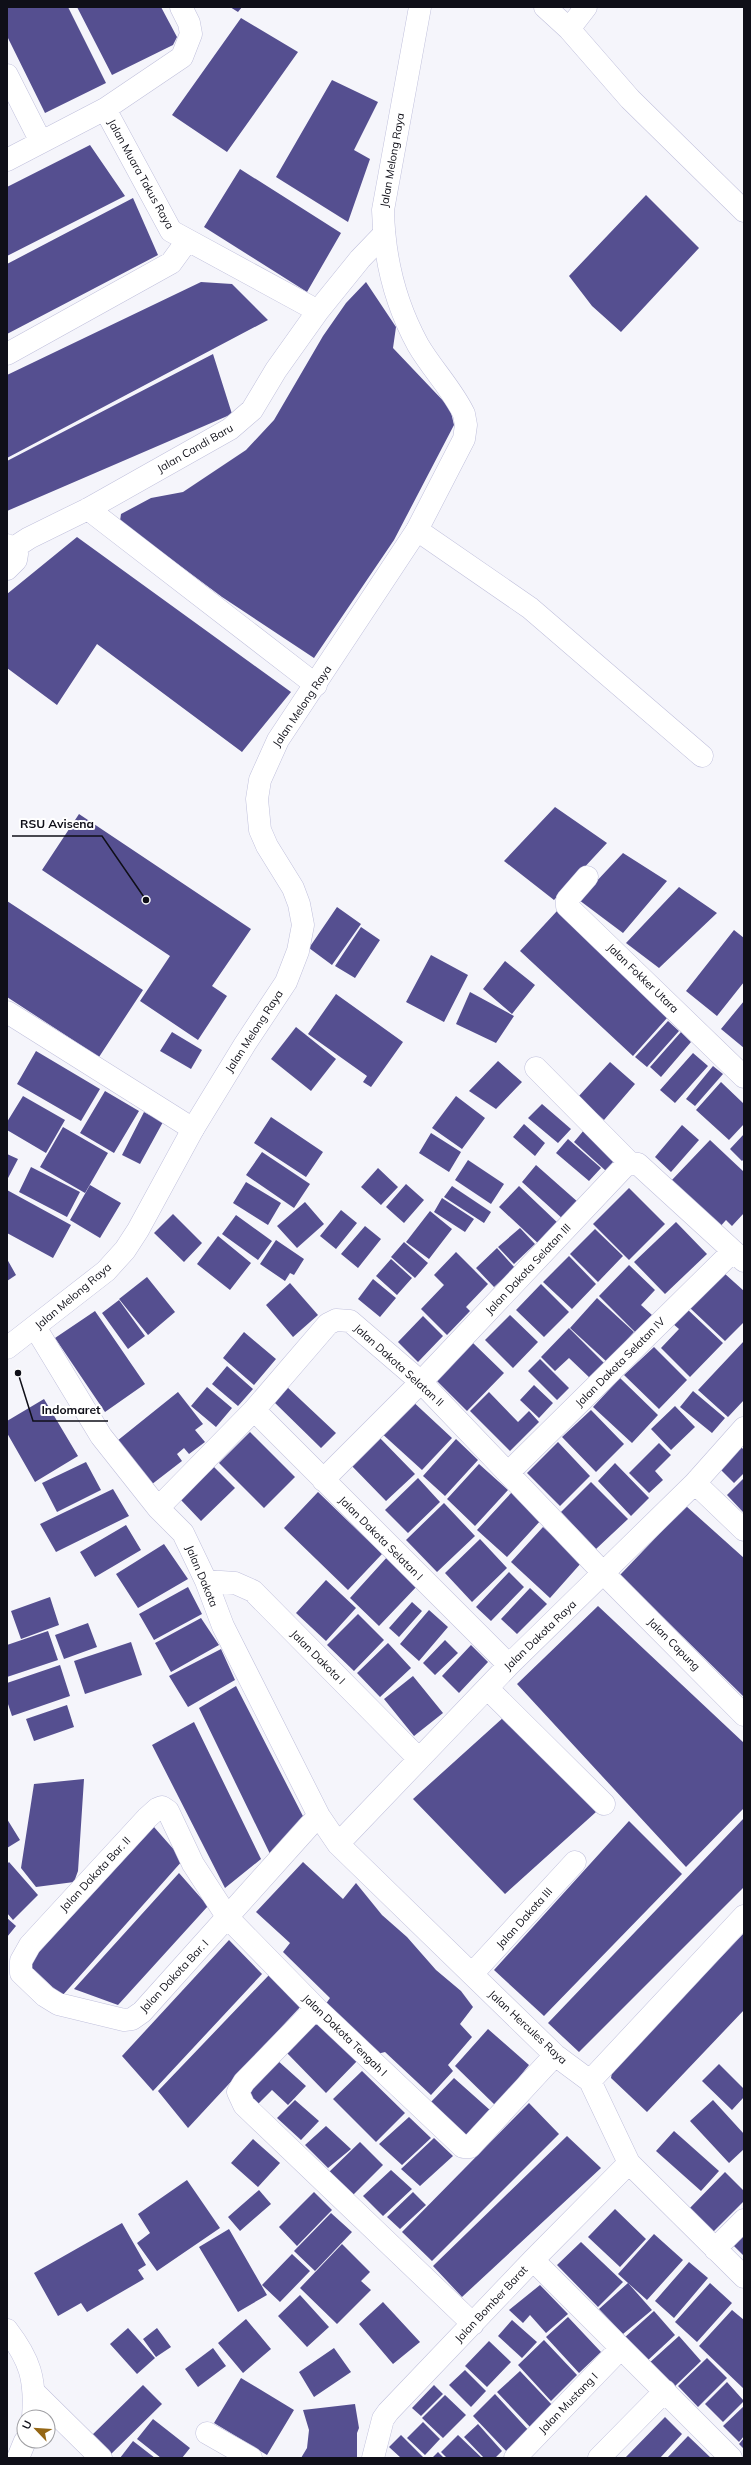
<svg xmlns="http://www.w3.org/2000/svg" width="751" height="2465" viewBox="0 0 751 2465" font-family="Mulish,sans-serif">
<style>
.building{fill:#554f90}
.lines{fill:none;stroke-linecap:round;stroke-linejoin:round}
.minor-casing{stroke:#c0c0dc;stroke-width:23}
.secondary-casing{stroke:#c0c0dc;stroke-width:23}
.minor{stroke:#fff;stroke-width:22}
.secondary{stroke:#fff;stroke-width:22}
.labels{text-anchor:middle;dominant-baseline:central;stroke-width:4;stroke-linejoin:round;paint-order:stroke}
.street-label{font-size:11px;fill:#0f0f18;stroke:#fff}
.leader{fill:none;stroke:#0f0f18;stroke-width:1.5}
.callout-dot{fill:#0f0f18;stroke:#fff;stroke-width:1.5}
.callout-label{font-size:12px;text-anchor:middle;font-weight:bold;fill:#0f0f18;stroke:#fff;stroke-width:4;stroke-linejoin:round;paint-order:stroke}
</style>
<rect width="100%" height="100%" fill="#f5f5fb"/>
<path class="building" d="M 7,7 L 68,7 L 106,83 L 45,113 L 7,36 Z
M 77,7 L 161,7 L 177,37 L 173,45 L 112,75 Z
M 230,7 L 242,7 L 238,12 Z
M 241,18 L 298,52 L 227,152 L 172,115 Z
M 332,80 L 378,102 L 354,150 L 370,159 L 348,222 L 276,177 Z
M 90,145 L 125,196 L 7,256 L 7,187 Z
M 240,169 L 341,233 L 307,292 L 204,227 Z
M 646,195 L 699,248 L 621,332 L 592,306 L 569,276 Z
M 133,198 L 158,255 L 7,334 L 7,264 Z
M 201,282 L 232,284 L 268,320 L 7,458 L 7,375 Z
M 366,282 L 396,327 L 393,348 L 450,408 L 454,425 L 394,540 L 314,658 L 222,597 L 120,521 L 121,514 L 151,498 L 183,492 L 246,450 L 274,420 L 323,336 L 346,303 Z
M 213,354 L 232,414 L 7,511 L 7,461 Z
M 77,537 L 291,692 L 242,752 L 97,644 L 57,705 L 7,668 L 7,594 Z
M 555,807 L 607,843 L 554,900 L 504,861 Z
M 79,814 L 251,929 L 212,986 L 227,996 L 198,1040 L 140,1001 L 170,956 L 42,870 Z
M 623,853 L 667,881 L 623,933 L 579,900 Z
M 679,887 L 717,913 L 659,968 L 626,943 Z
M 7,901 L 143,990 L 99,1057 L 7,997 Z
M 337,907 L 361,924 L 332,965 L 309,948 Z
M 557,911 L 667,1018 L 633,1056 L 520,951 Z
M 361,927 L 380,940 L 355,978 L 335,966 Z
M 734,930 L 744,938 L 744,982 L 717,1016 L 686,991 Z
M 431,955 L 468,975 L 444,1022 L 406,1002 Z
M 505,961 L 535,985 L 512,1014 L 483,989 Z
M 470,992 L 514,1016 L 496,1043 L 456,1024 Z
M 336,994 L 403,1042 L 371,1087 L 363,1082 L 367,1076 L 308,1034 Z
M 744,1001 L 744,1048 L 721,1029 Z
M 668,1021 L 679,1031 L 647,1067 L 635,1057 Z
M 296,1027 L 336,1059 L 311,1091 L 271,1059 Z
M 172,1032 L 202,1050 L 191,1069 L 160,1051 Z
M 681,1032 L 691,1042 L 661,1077 L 650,1067 Z
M 36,1051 L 100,1089 L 81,1121 L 17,1084 Z
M 693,1053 L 708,1066 L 675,1103 L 660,1090 Z
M 498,1061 L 522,1082 L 496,1109 L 469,1091 Z
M 610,1062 L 635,1084 L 604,1120 L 578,1097 Z
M 713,1066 L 723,1074 L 695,1106 L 686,1099 Z
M 721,1082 L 744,1104 L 744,1124 L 729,1140 L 696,1110 Z
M 105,1091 L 139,1111 L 114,1153 L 80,1133 Z
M 23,1096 L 65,1120 L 46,1153 L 7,1130 L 7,1122 Z
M 456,1096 L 485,1118 L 462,1149 L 432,1128 Z
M 542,1104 L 571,1129 L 558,1143 L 528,1118 Z
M 144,1112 L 163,1122 L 140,1164 L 122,1155 Z
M 271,1117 L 323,1152 L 306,1177 L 254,1143 Z
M 524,1124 L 545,1143 L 535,1156 L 513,1137 Z
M 682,1125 L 699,1140 L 671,1172 L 655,1157 Z
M 63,1127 L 108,1153 L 85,1193 L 40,1167 Z
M 584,1130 L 617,1158 L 606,1171 L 574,1142 Z
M 431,1133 L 461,1152 L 449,1172 L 419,1153 Z
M 744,1134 L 744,1159 L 742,1161 L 730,1149 Z
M 568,1139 L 601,1168 L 589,1181 L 556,1153 Z
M 710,1140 L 744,1172 L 744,1213 L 732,1226 L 726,1220 L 719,1228 L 671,1181 Z
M 262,1152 L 310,1184 L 294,1208 L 246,1175 Z
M 7,1154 L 18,1159 L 7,1180 Z
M 468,1160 L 504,1184 L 491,1204 L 455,1180 Z
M 536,1165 L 579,1203 L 564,1220 L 522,1182 Z
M 31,1167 L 80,1192 L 67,1217 L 19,1192 Z
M 378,1168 L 398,1187 L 381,1205 L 361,1187 Z
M 246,1182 L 281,1203 L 268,1225 L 233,1203 Z
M 406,1184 L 424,1200 L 404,1223 L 386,1207 Z
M 90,1185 L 121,1203 L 100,1238 L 70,1220 Z
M 452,1186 L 491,1212 L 484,1223 L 444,1197 Z
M 519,1186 L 560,1225 L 541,1246 L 499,1207 Z
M 629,1188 L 665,1224 L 629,1260 L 593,1224 Z
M 7,1190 L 71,1225 L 53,1258 L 7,1233 Z
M 442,1198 L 474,1219 L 465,1232 L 434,1212 Z
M 305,1202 L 324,1224 L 297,1248 L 277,1226 Z
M 341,1210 L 357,1223 L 336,1249 L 320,1236 Z
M 430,1211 L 452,1229 L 429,1259 L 406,1242 Z
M 173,1214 L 202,1243 L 184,1262 L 154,1233 Z
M 236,1215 L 272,1241 L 258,1260 L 222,1234 Z
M 676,1222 L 707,1254 L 665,1294 L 634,1262 Z
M 365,1226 L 381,1239 L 358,1268 L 341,1254 Z
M 520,1228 L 535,1244 L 514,1264 L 498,1247 Z
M 595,1229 L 623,1256 L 598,1282 L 570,1254 Z
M 218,1236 L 251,1263 L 230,1290 L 197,1264 Z
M 276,1240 L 304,1259 L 294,1275 L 290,1273 L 285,1281 L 260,1264 Z
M 404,1242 L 428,1263 L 415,1278 L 391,1257 Z
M 497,1248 L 515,1268 L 494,1287 L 476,1268 Z
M 456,1252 L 488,1284 L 466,1307 L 470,1311 L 447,1335 L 421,1309 L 444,1285 L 434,1275 Z
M 569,1256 L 596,1284 L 572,1309 L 543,1282 Z
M 7,1259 L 16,1275 L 7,1281 Z
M 391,1259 L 412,1278 L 397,1295 L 376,1276 Z
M 629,1265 L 655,1290 L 641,1305 L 652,1315 L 635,1332 L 599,1296 Z
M 724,1273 L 744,1291 L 744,1322 L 725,1341 L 690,1308 Z
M 147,1277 L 175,1312 L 148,1335 L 119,1299 Z
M 373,1279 L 396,1298 L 380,1317 L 358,1299 Z
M 290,1283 L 318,1315 L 293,1337 L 266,1305 Z
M 541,1284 L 569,1312 L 544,1337 L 516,1310 Z
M 597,1298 L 634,1332 L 607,1362 L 570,1328 Z
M 119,1300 L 145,1336 L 128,1349 L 102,1313 Z
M 686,1308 L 723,1343 L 690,1377 L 661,1348 L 679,1329 L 672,1323 Z
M 95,1311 L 145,1384 L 105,1412 L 55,1338 Z
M 510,1315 L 538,1342 L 513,1368 L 485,1340 Z
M 423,1316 L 443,1336 L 418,1362 L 398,1342 Z
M 569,1328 L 605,1364 L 591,1379 L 569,1358 L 555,1371 L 541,1357 Z
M 244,1332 L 276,1359 L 254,1385 L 223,1358 Z
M 744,1341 L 744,1400 L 728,1417 L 698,1390 Z
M 473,1343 L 504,1373 L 467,1411 L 437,1381 Z
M 654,1347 L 687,1380 L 659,1409 L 624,1375 Z
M 540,1359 L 569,1388 L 557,1400 L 528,1371 Z
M 227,1366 L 253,1389 L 238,1406 L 212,1384 Z
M 620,1378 L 658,1415 L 632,1443 L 593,1407 Z
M 534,1385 L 553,1403 L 539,1418 L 520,1400 Z
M 286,1386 L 336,1433 L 321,1448 L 272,1400 Z
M 207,1387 L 232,1408 L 216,1427 L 191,1406 Z
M 693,1391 L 725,1418 L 712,1433 L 680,1407 Z
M 178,1392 L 203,1424 L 195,1430 L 205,1442 L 189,1454 L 184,1448 L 177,1454 L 182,1461 L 147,1488 L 112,1445 Z
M 489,1392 L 518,1422 L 529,1411 L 539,1422 L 510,1451 L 470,1411 Z
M 409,1398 L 452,1438 L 422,1470 L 379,1431 Z
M 44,1399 L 78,1456 L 35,1482 L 7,1433 L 7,1421 Z
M 675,1406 L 695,1427 L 671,1450 L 651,1429 Z
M 591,1410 L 624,1444 L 596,1472 L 562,1437 Z
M 250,1432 L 295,1477 L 264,1508 L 219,1463 Z
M 377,1435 L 415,1474 L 386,1501 L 349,1463 Z
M 456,1439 L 478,1460 L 445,1496 L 423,1476 Z
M 558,1442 L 590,1476 L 560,1506 L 527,1473 Z
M 736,1442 L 744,1450 L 744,1473 L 734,1483 L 714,1463 Z
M 659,1443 L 671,1455 L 655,1471 L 663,1480 L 649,1493 L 629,1473 Z
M 86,1462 L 101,1490 L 57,1512 L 42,1483 Z
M 615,1463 L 649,1498 L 631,1516 L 598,1481 Z
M 479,1464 L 508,1490 L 475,1526 L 447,1499 Z
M 214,1467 L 235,1488 L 201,1521 L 181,1500 Z
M 418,1478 L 440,1502 L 408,1533 L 385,1510 Z
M 744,1478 L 744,1511 L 743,1512 L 727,1495 Z
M 591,1482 L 628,1519 L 596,1549 L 561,1512 Z
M 113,1489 L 129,1516 L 56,1552 L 40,1524 Z
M 318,1492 L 382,1554 L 348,1590 L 284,1528 Z
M 512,1492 L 542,1519 L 507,1557 L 477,1530 Z
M 444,1503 L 475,1536 L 437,1572 L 406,1540 Z
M 686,1506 L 744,1558 L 744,1697 L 620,1575 Z
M 126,1525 L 141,1550 L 95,1577 L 80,1552 Z
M 543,1527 L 582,1562 L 550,1598 L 511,1562 Z
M 480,1539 L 507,1568 L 472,1602 L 445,1573 Z
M 164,1544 L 188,1579 L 138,1608 L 116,1574 Z
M 389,1555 L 419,1584 L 379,1626 L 350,1598 Z
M 509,1572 L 524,1587 L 491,1621 L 476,1607 Z
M 326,1580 L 356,1608 L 326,1641 L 296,1613 Z
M 188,1587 L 202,1614 L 154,1640 L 139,1614 Z
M 530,1588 L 547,1604 L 517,1634 L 501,1619 Z
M 50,1597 L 59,1625 L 21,1639 L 11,1611 Z
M 412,1602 L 422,1611 L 399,1637 L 389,1628 Z
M 598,1606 L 744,1743 L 744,1808 L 686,1867 L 517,1684 Z
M 429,1610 L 448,1627 L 419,1661 L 400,1644 Z
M 358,1614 L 384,1640 L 354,1671 L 327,1645 Z
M 201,1618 L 219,1645 L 171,1672 L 155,1643 Z
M 88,1623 L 97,1647 L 64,1659 L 55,1635 Z
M 48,1631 L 58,1660 L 7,1677 L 7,1645 Z
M 445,1640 L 458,1653 L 435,1675 L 423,1663 Z
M 131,1642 L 142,1675 L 85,1694 L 74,1661 Z
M 388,1643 L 411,1668 L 380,1697 L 357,1673 Z
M 471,1645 L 488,1662 L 459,1693 L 442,1676 Z
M 221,1649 L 235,1680 L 188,1707 L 169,1676 Z
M 60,1665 L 70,1696 L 12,1716 L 7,1701 L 7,1683 Z
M 413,1676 L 443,1713 L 414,1736 L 384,1699 Z
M 236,1686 L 306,1822 L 270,1854 L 199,1708 Z
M 67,1705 L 74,1727 L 34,1741 L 26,1719 Z
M 505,1716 L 596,1812 L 505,1894 L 413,1799 Z
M 194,1722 L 261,1859 L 225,1888 L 152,1745 Z
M 84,1779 L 78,1871 L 74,1882 L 36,1887 L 21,1868 L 34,1784 Z
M 744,1818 L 744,1887 L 579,2052 L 548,2023 Z
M 7,1819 L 20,1840 L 7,1848 Z
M 629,1821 L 682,1874 L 544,2016 L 494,1970 Z
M 154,1827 L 183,1860 L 62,1996 L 28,1964 Z
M 9,1862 L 38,1895 L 13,1920 L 7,1913 L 7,1864 Z
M 303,1862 L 343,1899 L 356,1883 L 382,1915 L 407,1937 L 436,1970 L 461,1991 L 473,2007 L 460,2024 L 472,2037 L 448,2065 L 453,2071 L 431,2095 L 385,2052 L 377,2054 L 325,2005 L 330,1998 L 283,1952 L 290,1943 L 256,1912 Z
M 179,1873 L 208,1906 L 118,2005 L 74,1989 Z
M 7,1918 L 16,1926 L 7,1937 Z
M 744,1933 L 744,2010 L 647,2112 L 611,2078 L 612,2072 Z
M 229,1940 L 262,1974 L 153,2091 L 122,2056 Z
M 269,1975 L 302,2005 L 188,2128 L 158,2091 Z
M 312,2023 L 320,2024 L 359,2059 L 326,2093 L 285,2051 Z
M 488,2029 L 529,2065 L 496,2106 L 455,2066 Z
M 277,2060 L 306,2086 L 288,2105 L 272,2090 L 258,2104 L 246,2093 Z
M 719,2064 L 744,2089 L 744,2097 L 732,2110 L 702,2081 Z
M 362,2071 L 405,2113 L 376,2142 L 333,2099 Z
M 454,2078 L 491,2111 L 465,2137 L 429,2104 Z
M 295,2100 L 319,2121 L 301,2140 L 277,2118 Z
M 713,2100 L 744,2134 L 744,2149 L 729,2163 L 690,2121 Z
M 529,2103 L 559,2134 L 432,2261 L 402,2232 Z
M 409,2117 L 431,2138 L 402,2165 L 379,2144 Z
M 326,2126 L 351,2149 L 328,2168 L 305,2145 Z
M 674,2131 L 719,2171 L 701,2191 L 656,2151 Z
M 567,2136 L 601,2168 L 462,2297 L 433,2266 Z
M 434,2138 L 453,2156 L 420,2186 L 401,2169 Z
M 253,2139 L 280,2163 L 258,2187 L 231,2163 Z
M 360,2142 L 383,2165 L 353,2195 L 329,2172 Z
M 391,2170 L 412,2189 L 383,2216 L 363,2196 Z
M 725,2172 L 744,2191 L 744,2201 L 710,2235 L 686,2212 Z
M 187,2180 L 220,2228 L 157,2271 L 137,2243 L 150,2233 L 138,2214 Z
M 259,2190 L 271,2204 L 240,2231 L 228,2217 Z
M 314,2192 L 332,2210 L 297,2246 L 279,2227 Z
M 413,2192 L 426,2205 L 400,2229 L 387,2217 Z
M 615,2209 L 646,2239 L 620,2267 L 588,2237 Z
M 331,2213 L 352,2232 L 315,2271 L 294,2251 Z
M 122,2223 L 146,2265 L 138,2270 L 144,2279 L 87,2312 L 81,2303 L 58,2316 L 34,2273 Z
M 229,2229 L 267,2295 L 238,2312 L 199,2247 Z
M 654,2234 L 683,2260 L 647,2300 L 618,2274 Z
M 744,2234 L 744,2256 L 733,2245 Z
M 581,2242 L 623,2282 L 598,2307 L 557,2265 Z
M 342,2244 L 370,2272 L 361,2281 L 371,2290 L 337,2324 L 300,2288 Z
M 292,2254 L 310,2271 L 280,2302 L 262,2285 Z
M 689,2262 L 708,2278 L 674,2318 L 655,2301 Z
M 628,2283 L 652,2310 L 623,2334 L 599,2309 Z
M 710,2283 L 732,2303 L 697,2342 L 675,2322 Z
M 540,2285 L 568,2314 L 546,2333 L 530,2315 L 523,2323 L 509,2310 Z
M 300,2295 L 329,2327 L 307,2347 L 278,2316 Z
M 383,2302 L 420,2342 L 393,2364 L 359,2324 Z
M 732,2310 L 744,2320 L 744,2389 L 699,2346 Z
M 654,2311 L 675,2335 L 646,2362 L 624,2338 Z
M 568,2317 L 601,2352 L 579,2373 L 546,2337 Z
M 246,2319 L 271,2349 L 243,2373 L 218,2343 Z
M 512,2320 L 537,2342 L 522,2358 L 498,2336 Z
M 128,2328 L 155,2358 L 137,2374 L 110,2344 Z
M 157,2328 L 171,2347 L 156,2357 L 143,2339 Z
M 679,2336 L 701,2361 L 672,2389 L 648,2364 Z
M 544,2340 L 577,2375 L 551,2401 L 518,2365 Z
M 489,2341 L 511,2362 L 487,2387 L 465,2366 Z
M 213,2348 L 226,2366 L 198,2387 L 185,2369 Z
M 334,2348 L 351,2372 L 314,2397 L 299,2372 Z
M 707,2358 L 727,2378 L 698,2407 L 678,2386 Z
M 465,2370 L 486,2391 L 471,2407 L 449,2385 Z
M 520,2371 L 554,2407 L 532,2429 L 497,2392 Z
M 241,2378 L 294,2410 L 267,2455 L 214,2423 Z
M 727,2382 L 744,2401 L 723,2422 L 705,2404 Z
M 143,2385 L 162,2404 L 107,2458 L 88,2439 Z
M 434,2385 L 443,2394 L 421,2416 L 412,2408 Z
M 495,2394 L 531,2433 L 509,2454 L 473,2416 Z
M 445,2395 L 466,2415 L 443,2438 L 422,2418 Z
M 355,2404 L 359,2428 L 357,2433 L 357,2458 L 301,2458 L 307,2448 L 309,2430 L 303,2410 Z
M 744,2406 L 744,2436 L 739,2442 L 723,2426 Z
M 665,2417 L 682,2434 L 660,2458 L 625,2458 Z
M 153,2419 L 190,2448 L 182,2458 L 161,2458 L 137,2439 Z
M 423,2422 L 440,2439 L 425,2455 L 407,2438 Z
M 478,2424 L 502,2451 L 495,2458 L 484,2458 L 464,2437 Z
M 401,2435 L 424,2458 L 401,2458 L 389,2447 Z
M 458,2435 L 482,2458 L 447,2458 L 441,2452 Z
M 688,2436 L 711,2458 L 667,2458 Z
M 744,2438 L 744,2449 L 739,2444 Z
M 133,2441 L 155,2458 L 120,2458 Z
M 438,2452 L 444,2458 L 432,2458 Z"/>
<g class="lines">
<g class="minor-casing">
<path id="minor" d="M 545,7 L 569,29 L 630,99 L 744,211
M 569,29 L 586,7
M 7,75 L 41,142
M 105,109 L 171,231 L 318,311
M 7,160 L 105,109 L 182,57 L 191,34 L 189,23 L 181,7
M 7,354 L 171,263 L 187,241
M 88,509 L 316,685
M 417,530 L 530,608 L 702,756
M 7,545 L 12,549 L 29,538 L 88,509 L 230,429 L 252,410 L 276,370 L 318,311 L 360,259 L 384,234
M 7,569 L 16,560 L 17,554 L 12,549
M 587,877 L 567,900 L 567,906 L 744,1077
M 7,1012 L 193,1129
M 536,1068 L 630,1163
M 35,1327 L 101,1436 L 158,1508 L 183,1533 L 206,1581 L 223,1626 L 319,1816 L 338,1844 L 555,2055 L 590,2081 L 629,2163 L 744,2277
M 254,1410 L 509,1665
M 509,1472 L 732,1252
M 323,1480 L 421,1382 L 624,1167 L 630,1163 L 638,1164 L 744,1261
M 695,1483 L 744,1530
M 158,1508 L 254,1410 L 328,1324 L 336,1320 L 350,1321 L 421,1382 L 611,1581 L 744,1715
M 206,1581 L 235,1583 L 253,1591 L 419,1759
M 487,1688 L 604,1804
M 319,1816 L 309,1826 L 142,2012 L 132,2019 L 124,2020 L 58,2004 L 45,1996 L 21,1973 L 21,1961 L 30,1945 L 147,1818 L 157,1809 L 162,1807 L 168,1811 L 193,1864 L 228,1918 L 316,2008 L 463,2147 L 470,2147 L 555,2055
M 338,1844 L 509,1665 L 695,1483 L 744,1428
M 472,1974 L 575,1862
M 316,2008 L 244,2082 L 238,2092 L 244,2105 L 473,2324
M 590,2081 L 744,1916
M 715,2249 L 744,2220
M 533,2260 L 731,2458
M 35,2393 L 101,2458
M 207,2433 L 251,2458
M 373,2458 L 383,2419 L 388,2412 L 533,2260 L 629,2163
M 515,2458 L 621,2348
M 599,2458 L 665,2391"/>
</g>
<g class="secondary-casing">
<path id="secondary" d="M 7,1348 L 106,1271 L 125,1250 L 138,1230 L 193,1129 L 245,1044 L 286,982 L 298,951 L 303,925 L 299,904 L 293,888 L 267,846 L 260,830 L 257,799 L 260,780 L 278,740 L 417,530 L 464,439 L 466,425 L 464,414 C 452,389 432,369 418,345 C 395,303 384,257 383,210 L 420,7
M 7,2330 C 30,2360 36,2379 33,2417
M 18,2458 L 25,2441"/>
</g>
<use href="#minor" class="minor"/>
<use href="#secondary" class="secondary"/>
</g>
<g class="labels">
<g class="street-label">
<text transform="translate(392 160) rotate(-80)">Jalan Melong Raya</text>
<text transform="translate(141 174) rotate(61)">Jalan Muara Takus Raya</text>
<text transform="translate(195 448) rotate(-30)">Jalan Candi Baru</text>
<text transform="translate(302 706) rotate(-56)">Jalan Melong Raya</text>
<text transform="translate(643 978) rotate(44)">Jalan Fokker Utara</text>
<text transform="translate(254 1031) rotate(-57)">Jalan Melong Raya</text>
<text transform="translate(528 1269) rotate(-47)">Jalan Dakota Selatan III</text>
<text transform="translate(73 1296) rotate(-40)">Jalan Melong Raya</text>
<text transform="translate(620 1362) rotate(-45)">Jalan Dakota Selatan IV</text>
<text transform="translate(399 1365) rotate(42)">Jalan Dakota Selatan II</text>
<text transform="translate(381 1538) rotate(45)">Jalan Dakota Selatan I</text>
<text transform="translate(202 1576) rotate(67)">Jalan Dakota</text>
<text transform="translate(540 1635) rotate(-44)">Jalan Dakota Raya</text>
<text transform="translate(674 1644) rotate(45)">Jalan Capung</text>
<text transform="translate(318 1657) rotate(45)">Jalan Dakota I</text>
<text transform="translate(95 1874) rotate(-47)">Jalan Dakota Bar. II</text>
<text transform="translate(524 1918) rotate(-48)">Jalan Dakota III</text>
<text transform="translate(174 1976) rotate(-47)">Jalan Dakota Bar. I</text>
<text transform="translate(528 2027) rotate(43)">Jalan Hercules Raya</text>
<text transform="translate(345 2035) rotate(44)">Jalan Dakota Tengah I</text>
<text transform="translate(491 2304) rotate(-47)">Jalan Bomber Barat</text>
<text transform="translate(568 2403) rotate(-46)">Jalan Mustang I</text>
</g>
</g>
<path class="leader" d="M146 900L102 836H12M18 1373L33 1421H108"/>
<g class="callout-dot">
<circle cx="146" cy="900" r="4"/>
<circle cx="18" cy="1373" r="4"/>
</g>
<g class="callout-label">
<text x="57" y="828">RSU Avisena</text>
<text x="71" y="1414">Indomaret</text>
</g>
<rect width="751" height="2465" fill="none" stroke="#0f0f18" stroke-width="16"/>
<g transform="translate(36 2429) rotate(295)"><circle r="19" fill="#ffffff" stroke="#9f9fa3"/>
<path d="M0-3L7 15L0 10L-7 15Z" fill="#956715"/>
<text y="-6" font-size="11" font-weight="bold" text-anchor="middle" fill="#0f0f18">U</text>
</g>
</svg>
